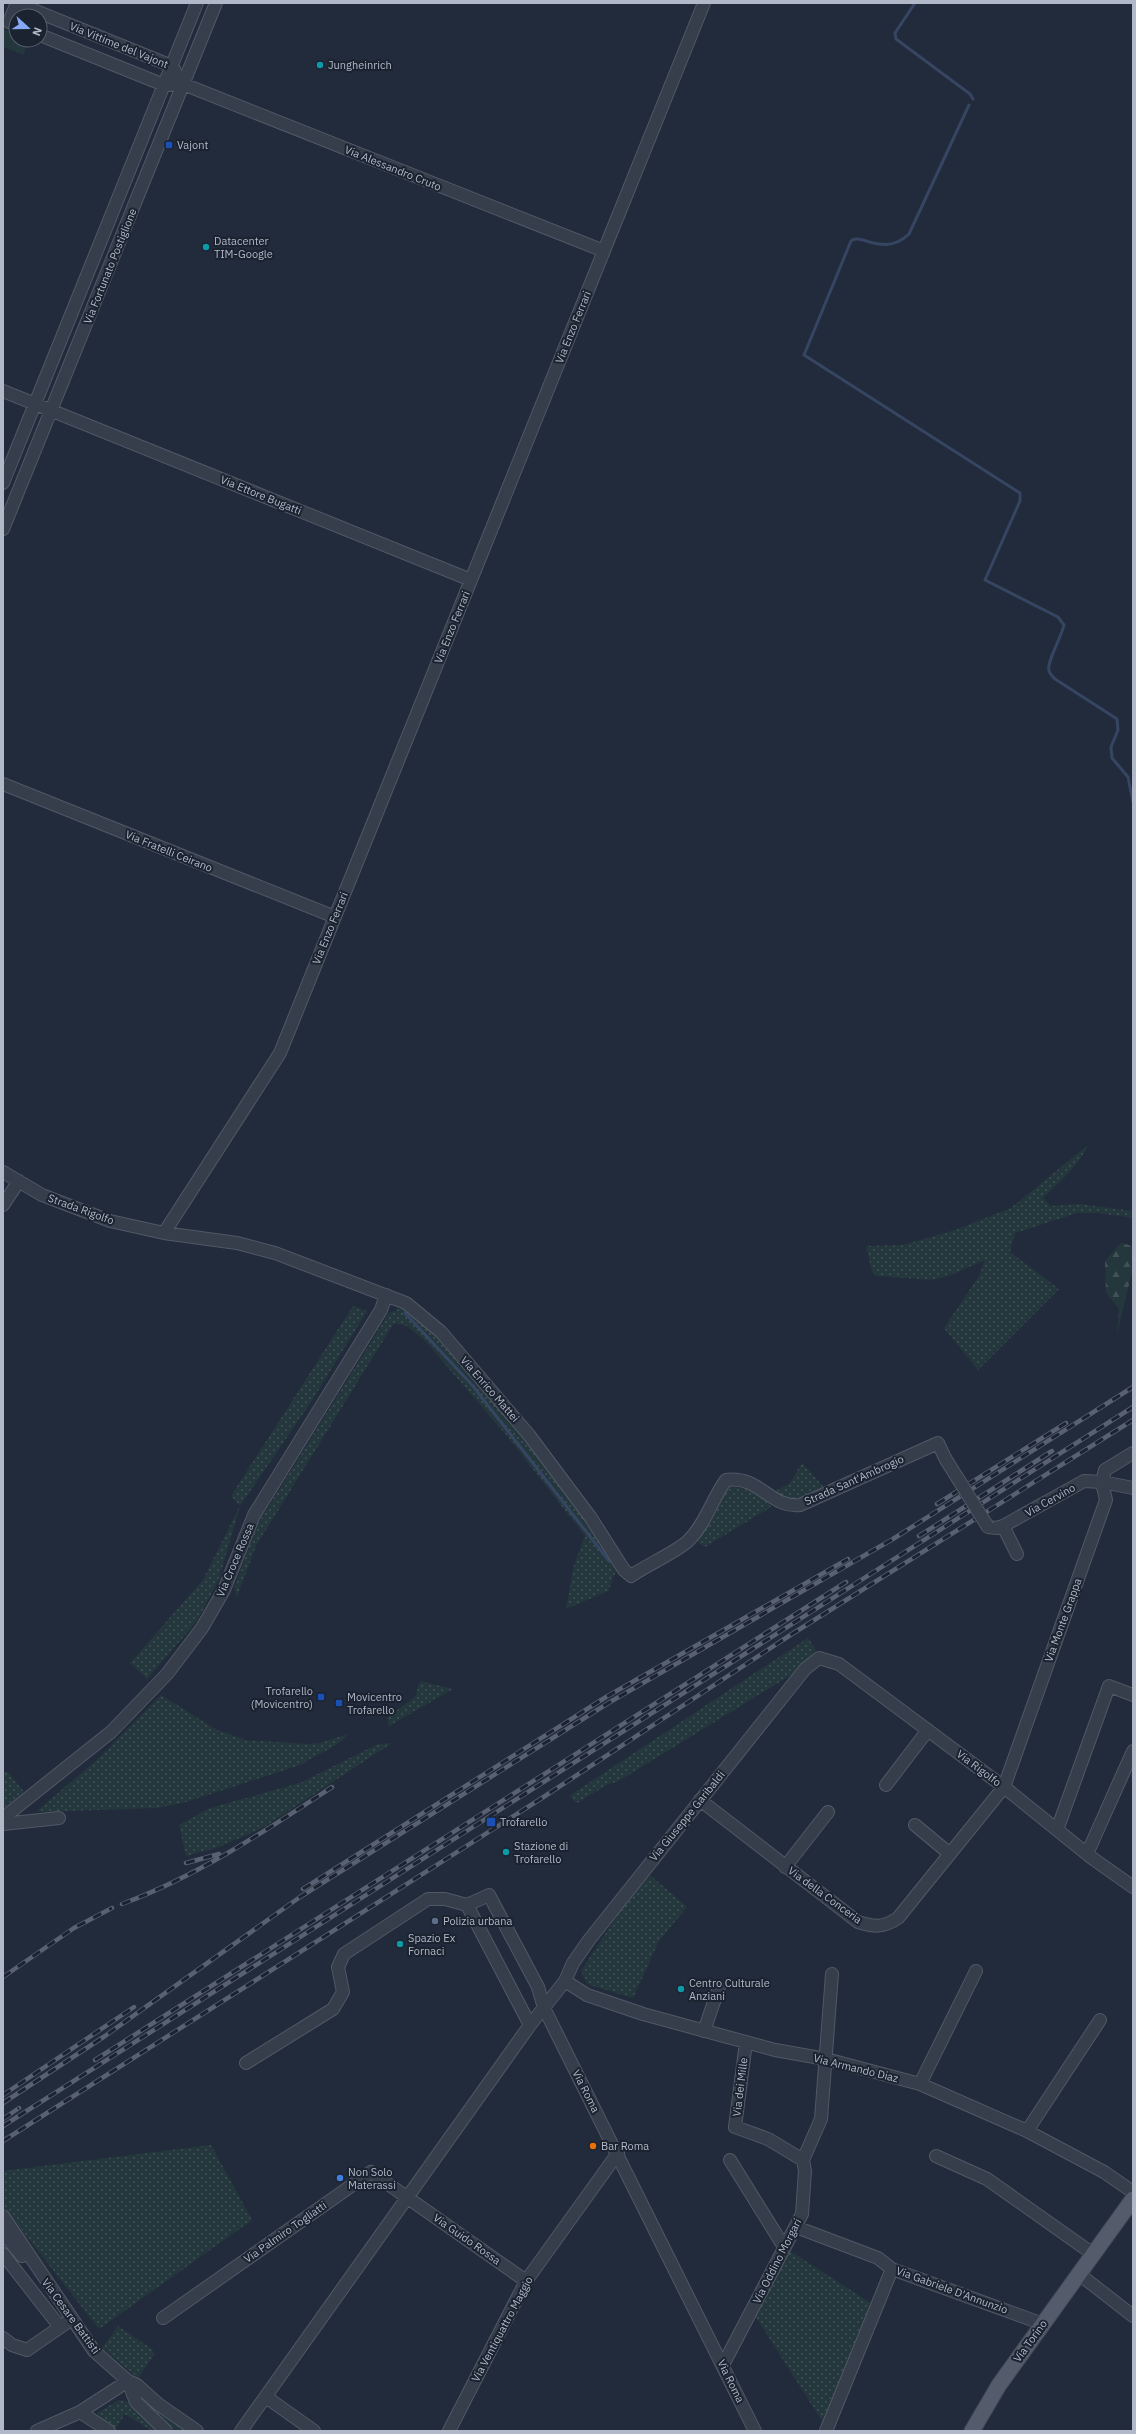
<svg xmlns="http://www.w3.org/2000/svg" width="1136" height="2434" viewBox="0 0 1136 2434" font-family="'IBM Plex Sans',sans-serif">
<style>
.grass{fill:url(#grass-dots)}
.forest{fill:url(#forest-firs)}
.garden{fill:#24373c}
.lines{fill:none;stroke-linecap:round;stroke-linejoin:round}
.stream{stroke:#364562;stroke-width:3}
.minor-casing{stroke:#515866;stroke-width:14}
.major-casing{stroke:#3f4654;stroke-width:17}
.minor{stroke:#363d4b;stroke-width:12}
.major{stroke:#545c6b;stroke-width:15}
.rail-casing{stroke:#586172;stroke-width:4.5}
.rail{stroke:#1b2230;stroke-width:3;stroke-dasharray:9;stroke-linecap:butt}
.minor-bridge-casing{stroke:#515866;stroke-width:14;stroke-linecap:butt}
.minor-bridge{stroke:#363d4b;stroke-width:12}
.culture-dot{fill:#0f9aa8;stroke:#1b2230;stroke-width:1.5}
.transit-dot{fill:#1a4fb4;stroke:#1b2230;stroke-width:1.5}
.service-dot{fill:#5c6f8a;stroke:#1b2230;stroke-width:1.5}
.food-dot{fill:#e8710a;stroke:#1b2230;stroke-width:1.5}
.shop-dot{fill:#3f7fe0;stroke:#1b2230;stroke-width:1.5}
.labels{text-anchor:middle;dominant-baseline:central;stroke-width:4;stroke-linejoin:round;paint-order:stroke}
.street-label{font-size:11px;fill:#b1b8c7;stroke:#1b2230}
.poi-label{font-size:11px;fill:#b1b8c7;stroke:#1b2230;text-anchor:start}
</style>
<defs>
<pattern id="grass-dots" width="8" height="8" patternUnits="userSpaceOnUse"><rect width="8" height="8" fill="#24373c"/><path d="M2 2h.1M6 6h.1" fill="none" stroke="#415257" stroke-width="1.8" stroke-linecap="round"/></pattern>
<pattern id="forest-firs" width="22" height="20" patternUnits="userSpaceOnUse"><rect width="22" height="20" fill="#24373c"/><path d="M5 1l3.5 6h-7zM16 11l3.5 6h-7z" fill="#415257"/></pattern>
</defs>
<rect width="100%" height="100%" fill="#222b3b"/>
<path class="grass" d="M 1088,1145 C 1078,1167 1060,1182 1043,1198 L 1050,1206 L 1080,1204 L 1133,1211 L 1133,1218 L 1099,1213 L 1077,1213 L 1015,1233 L 1010,1252 L 1059,1289 L 978,1370 L 944,1328 L 979,1276 L 985,1260 L 951,1275 L 932,1280 L 877,1276 L 872,1272 L 866,1246 L 903,1245 L 955,1230 L 1011,1208 Z
M 353,1306 L 367,1311 L 311,1402 L 240,1506 L 219,1579 L 197,1621 L 147,1679 L 130,1663 L 203,1580 L 240,1506 L 231,1496 Z
M 406,1306 L 435,1331 L 521,1436 L 589,1526 L 616,1571 L 608,1591 L 566,1609 L 574,1565 L 585,1536 L 507,1436 L 426,1342 L 407,1326 L 394,1323 L 256,1546 L 237,1597 L 234,1588 L 257,1525 L 389,1313 Z
M 802,1463 L 823,1486 C 801,1501 798,1505 772,1493 L 790,1483 Z
M 729,1486 C 746,1488 761,1493 771,1507 L 705,1547 L 697,1542 L 715,1502 Z
M 808,1638 L 816,1650 L 794,1673 L 617,1782 L 608,1784 L 577,1803 L 569,1796 Z
M 420,1681 L 453,1689 L 389,1726 L 387,1718 L 415,1697 Z
M 161,1695 L 217,1730 L 246,1740 L 306,1744 L 320,1743 L 348,1734 C 335,1750 318,1752 303,1764 L 183,1803 L 156,1808 L 36,1812 L 99,1758 Z
M 392,1743 L 261,1829 L 216,1848 L 186,1856 L 179,1825 L 210,1808 L 300,1783 L 378,1744 Z
M 3,1772 L 8,1772 L 24,1792 L 3,1808 Z
M 650,1875 L 687,1907 L 659,1941 L 633,1998 L 587,1984 L 581,1971 L 621,1910 Z
M 211,2145 L 252,2220 L 99,2329 L 3,2206 L 3,2171 Z
M 784,2247 L 872,2304 L 824,2424 L 752,2311 Z
M 118,2326 L 152,2349 L 154,2355 L 138,2378 L 102,2348 Z
M 138,2393 L 153,2409 L 185,2431 C 165,2431 142,2412 138,2393 Z
M 119,2400 L 129,2402 L 157,2431 L 152,2431 L 125,2414 L 114,2431 L 99,2420 L 97,2413 Z"/>
<path class="forest" d="M 1121,1243 L 1133,1246 L 1133,1268 L 1117,1334 L 1119,1309 L 1106,1293 L 1105,1261 Z"/>
<path class="garden" d="M 3,29 L 16,34 L 16,40 L 30,40 L 23,55 L 3,47 Z"/>
<g class="lines">
<path class="stream" d="M 915,3 L 895,33 L 896,39 L 970,94 L 973,99
M 969,105 L 909,234 C 884,258 860,232 851,241 L 804,355 L 1020,493 L 1020,501 L 985,580 L 1058,617 L 1064,625 C 1062,636 1046,663 1049,671 C 1050,674 1053,677 1055,679 L 1117,719 L 1118,730 L 1111,747 L 1112,758 L 1128,777 L 1133,802
M 405,1313 L 472,1385 L 609,1561"/>
<g class="minor-casing">
<path id="minor" d="M 16,3 L 172,66 L 176,73
M 9,22 L 17,3
M 40,35 L 164,85 L 183,84 L 604,251
M 3,391 L 471,580
M 3,483 L 197,3
M 3,529 L 216,3
M 3,784 L 335,917
M 3,1172 L 42,1195 L 110,1221 L 164,1233 L 237,1243 L 275,1253 L 406,1303 L 441,1332 L 529,1435 L 591,1518 L 624,1570 L 631,1576 C 645,1566 680,1550 689,1540 C 706,1523 712,1499 726,1480 C 760,1475 769,1508 800,1505 L 938,1443 L 945,1458
M 3,1205 L 19,1181
M 164,1233 L 280,1053 L 704,3
M 1003,1526 L 1017,1554
M 988,1527 L 997,1528 L 1003,1526 L 1084,1481 L 1102,1482 L 1105,1470 L 1133,1453
M 886,1785 L 928,1730
M 700,1800 L 858,1922 C 874,1927 883,1928 898,1918 L 1004,1787 L 1106,1500 L 1102,1482 L 1133,1488
M 3,1818 L 111,1732 L 167,1674 L 202,1628 L 224,1590 L 254,1515 L 381,1310 L 386,1295
M 3,1824 L 59,1818
M 915,1825 L 950,1854
M 1057,1830 L 1109,1686 L 1133,1695
M 1087,1854 L 1133,1751
M 785,1867 L 828,1812
M 565,1981 L 587,1995 L 643,2014 L 775,2050 L 826,2059 L 920,2084 L 1027,2131 L 1104,2172 L 1133,2192
M 530,2025 L 467,1905 L 489,1895 L 538,1987 L 544,2008 L 755,2431
M 704,2031 L 719,1987
M 746,2042 L 735,2127 L 768,2139 L 803,2160
M 246,2063 L 333,2009 L 343,1992 L 338,1967 L 344,1954 L 428,1899 L 445,1899 L 467,1905
M 920,2084 L 976,1971
M 1027,2131 L 1100,2020
M 936,2156 L 987,2179 L 1093,2254
M 730,2160 L 784,2247
M 3,2216 L 94,2351 L 128,2381 L 137,2385 L 158,2404 L 197,2431
M 796,2227 L 878,2258 L 892,2269 L 1043,2324
M 3,2233 L 22,2256
M 3,2254 L 60,2327
M 1079,2274 L 1133,2316
M 163,2318 L 371,2172 L 526,2281
M 3,2338 L 12,2345 L 27,2350 L 66,2323
M 723,2365 L 802,2214 L 805,2171 L 803,2160 L 821,2119 L 832,1974
M 128,2381 L 136,2402 L 166,2431
M 266,2397 L 314,2431
M 80,2412 L 109,2431
M 37,2431 L 80,2412 L 128,2381
M 241,2431 L 530,2025 L 565,1981 L 573,1963 L 589,1940 L 805,1669 L 819,1658 L 839,1664 L 1004,1787 L 1092,1858 L 1133,1887
M 449,2431 L 526,2281 L 618,2153
M 826,2431 L 892,2269"/>
</g>
<g class="major-casing">
<path id="major" d="M 972,2431 L 999,2385 L 1133,2199"/>
</g>
<use href="#minor" class="minor"/>
<use href="#major" class="major"/>
<g class="rail-casing">
<path id="rail" d="M 937,1504 L 1066,1423
M 919,1536 L 1052,1451
M 186,1863 L 219,1854
M 303,1889 L 606,1697 L 848,1559
M 122,1904 C 198,1876 265,1831 332,1787
M 3,1977 L 74,1928 L 112,1908
M 95,2060 L 846,1582
M 3,2095 L 134,2007
M 3,2103 L 105,2036 L 300,1897 L 610,1702 L 893,1539 L 1133,1387
M 3,2119 L 19,2108
M 3,2126 L 1133,1407
M 3,2141 L 542,1798 L 792,1634 L 1133,1420"/>
</g>
<use href="#rail" class="rail"/>
<g class="minor-bridge-casing">
<path id="minor-bridge" d="M 945,1458 L 988,1527"/>
</g>
<use href="#minor-bridge" class="minor-bridge"/>
</g>
<g class="culture-dot">
<circle cx="320" cy="65" r="4"/>
<circle cx="206" cy="247" r="4"/>
<circle cx="506" cy="1852" r="4"/>
<circle cx="400" cy="1944" r="4"/>
<circle cx="681" cy="1989" r="4"/>
</g>
<g class="transit-dot">
<rect x="165" y="141" width="8" height="8" rx="2"/>
<rect x="317" y="1693" width="8" height="8" rx="2"/>
<rect x="335" y="1699" width="8" height="8" rx="2"/>
<rect x="486" y="1817" width="10" height="10" rx="2"/>
</g>
<circle class="service-dot" cx="435" cy="1921" r="4"/>
<circle class="food-dot" cx="593" cy="2146" r="4"/>
<circle class="shop-dot" cx="340" cy="2178" r="4"/>
<g class="labels">
<g class="street-label">
<text transform="translate(119 45) rotate(22)">Via Vittime del Vajont</text>
<text transform="translate(393 168) rotate(22)">Via Alessandro Cruto</text>
<text transform="translate(110 266) rotate(-68)">Via Fortunato Postiglione</text>
<text transform="translate(573 327) rotate(-68)">Via Enzo Ferrari</text>
<text transform="translate(261 495) rotate(22)">Via Ettore Bugatti</text>
<text transform="translate(452 627) rotate(-68)">Via Enzo Ferrari</text>
<text transform="translate(169 851) rotate(22)">Via Fratelli Ceirano</text>
<text transform="translate(330 928) rotate(-68)">Via Enzo Ferrari</text>
<text transform="translate(81 1209) rotate(20)">Strada Rigolfo</text>
<text transform="translate(490 1389) rotate(49)">Via Enrico Mattei</text>
<text transform="translate(854 1480) rotate(-24)">Strada Sant'Ambrogio</text>
<text transform="translate(1050 1500) rotate(-29)">Via Cervino</text>
<text transform="translate(235 1560) rotate(-67)">Via Croce Rossa</text>
<text transform="translate(1063 1620) rotate(-70)">Via Monte Grappa</text>
<text transform="translate(979 1768) rotate(37)">Via Rigolfo</text>
<text transform="translate(687 1816) rotate(-51)">Via Giuseppe Garibaldi</text>
<text transform="translate(825 1895) rotate(36)">Via della Conceria</text>
<text transform="translate(856 2068) rotate(14)">Via Armando Diaz</text>
<text transform="translate(740 2087) rotate(-83)">Via dei Mille</text>
<text transform="translate(586 2091) rotate(63)">Via Roma</text>
<text transform="translate(285 2232) rotate(-35)">Via Palmiro Togliatti</text>
<text transform="translate(467 2239) rotate(35)">Via Guido Rossa</text>
<text transform="translate(777 2261) rotate(-63)">Via Oddino Morgari</text>
<text transform="translate(952 2290) rotate(20)">Via Gabriele D'Annunzio</text>
<text transform="translate(71 2316) rotate(54)">Via Cesare Battisti</text>
<text transform="translate(502 2329) rotate(-62)">Via Ventiquattro Maggio</text>
<text transform="translate(1030 2341) rotate(-54)">Via Torino</text>
<text transform="translate(731 2381) rotate(64)">Via Roma</text>
</g>
<g class="poi-label">
<text x="328" y="65">Jungheinrich</text>
<text x="177" y="145">Vajont</text>
<text x="214" y="241">Datacenter<tspan x="214" dy="13">TIM-Google</tspan></text>
<text x="313" y="1691" text-anchor="end">Trofarello<tspan x="313" dy="13">(Movicentro)</tspan></text>
<text x="347" y="1697">Movicentro<tspan x="347" dy="13">Trofarello</tspan></text>
<text x="500" y="1822">Trofarello</text>
<text x="514" y="1846">Stazione di<tspan x="514" dy="13">Trofarello</tspan></text>
<text x="443" y="1921">Polizia urbana</text>
<text x="408" y="1938">Spazio Ex<tspan x="408" dy="13">Fornaci</tspan></text>
<text x="689" y="1983">Centro Culturale<tspan x="689" dy="13">Anziani</tspan></text>
<text x="601" y="2146">Bar Roma</text>
<text x="348" y="2172">Non Solo<tspan x="348" dy="13">Materassi</tspan></text>
</g>
</g>
<rect width="1136" height="2434" fill="none" stroke="#b1b8c7" stroke-width="8"/>
<g transform="translate(28 28) rotate(111)"><circle r="19" fill="#1b2230" stroke="#575e6c"/>
<path d="M0-3L7 15L0 10L-7 15Z" fill="#86a9f7"/>
<text y="-6" font-size="11" font-weight="bold" text-anchor="middle" fill="#b1b8c7">N</text>
</g>
</svg>
